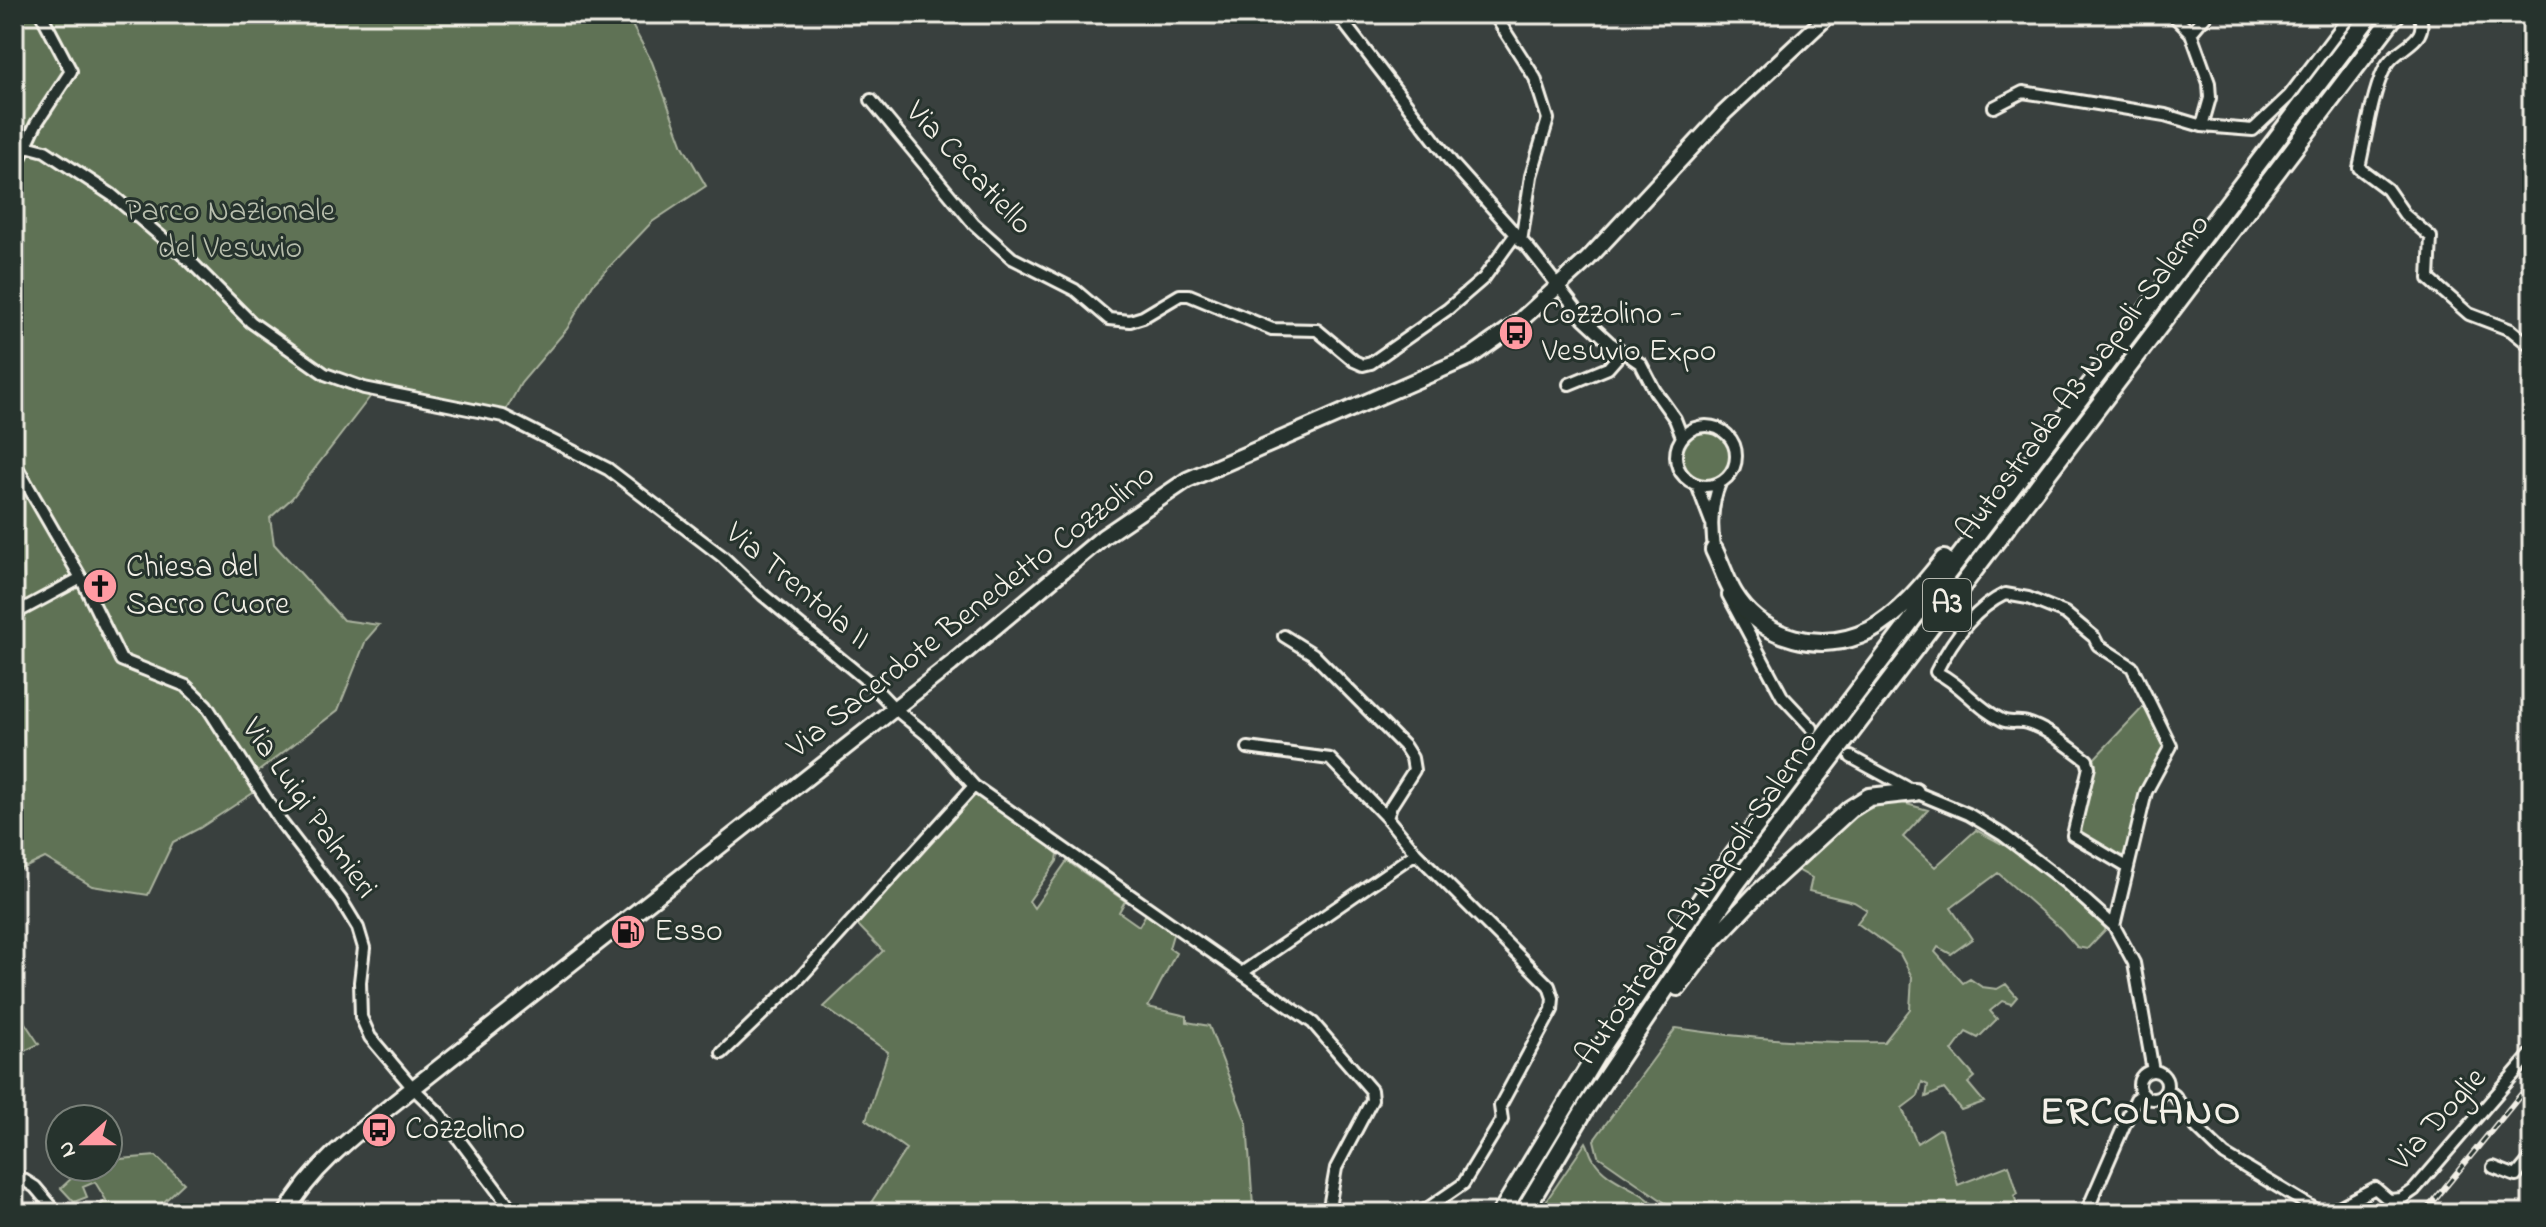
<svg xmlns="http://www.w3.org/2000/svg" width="2546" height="1227" viewBox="0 0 2546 1227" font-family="'Indie Flower',sans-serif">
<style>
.green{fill:#5f7255;stroke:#aab29e;stroke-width:2}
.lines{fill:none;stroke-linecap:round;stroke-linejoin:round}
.minor-casing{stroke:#f4f1e8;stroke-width:16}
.major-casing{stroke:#f4f1e8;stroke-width:20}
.highway-casing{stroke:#f4f1e8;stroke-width:22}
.minor{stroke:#26332d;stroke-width:10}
.major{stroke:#26332d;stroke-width:14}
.highway{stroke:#26332d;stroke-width:16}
.rail-casing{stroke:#f4f1e8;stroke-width:6}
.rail{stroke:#26332d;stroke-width:3;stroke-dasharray:9;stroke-linecap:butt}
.labels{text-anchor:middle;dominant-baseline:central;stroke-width:6;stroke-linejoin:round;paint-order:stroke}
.shield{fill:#26332d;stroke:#b6b8b0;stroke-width:2}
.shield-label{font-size:30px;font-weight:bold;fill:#f4f1e8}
.street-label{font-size:32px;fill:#f4f1e8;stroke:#26332d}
.park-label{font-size:32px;fill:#b8bead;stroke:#26332d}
.poi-label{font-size:32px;fill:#f4f1e8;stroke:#26332d;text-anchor:start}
.district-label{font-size:40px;font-weight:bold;letter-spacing:2px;fill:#f4f1e8;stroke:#26332d}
</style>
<rect width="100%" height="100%" fill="#39403e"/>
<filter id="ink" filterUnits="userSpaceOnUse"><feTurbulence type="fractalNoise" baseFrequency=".0125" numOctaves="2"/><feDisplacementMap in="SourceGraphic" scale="16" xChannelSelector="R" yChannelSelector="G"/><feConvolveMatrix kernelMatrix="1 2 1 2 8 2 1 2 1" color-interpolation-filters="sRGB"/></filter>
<g filter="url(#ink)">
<path class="green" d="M 14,14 L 633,14 L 633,27 L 652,62 L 683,146 L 706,186 L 652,222 L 593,284 L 567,329 L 521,383 L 501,419 L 373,393 L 292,498 L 270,518 L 274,544 L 343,620 L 379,625 L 366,640 L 338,710 L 255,774 L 256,791 L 200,828 L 173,842 L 148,895 L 92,886 L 45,858 L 14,873 Z
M1682 456a24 24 0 1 1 48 0a24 24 0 1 1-48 0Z
M 2147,703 L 2166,744 L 2164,753 L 2148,775 L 2122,860 L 2078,833 L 2092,761 Z
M 979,791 L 1058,854 L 1057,861 L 1029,901 L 1034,908 L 1067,861 L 1125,901 L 1119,912 L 1139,926 L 1146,914 L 1174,931 L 1169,948 L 1176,953 L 1148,1007 L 1187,1016 L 1187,1022 L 1209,1026 L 1247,1124 L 1253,1206 L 1247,1213 L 877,1213 L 872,1201 L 906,1149 L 866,1120 L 888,1052 L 824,1007 L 883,951 L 855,922 Z
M 1885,803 L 1903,803 L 1928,810 L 1903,837 L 1935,867 L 1976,830 L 2032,860 L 2106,929 L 2087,949 L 2077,947 L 2061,929 L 1998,873 L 1951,908 L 1972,939 L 1951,954 L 1938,947 L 1935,952 L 1963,983 L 1970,979 L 1982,987 L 1997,989 L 2006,984 L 2017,997 L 2011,1004 L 2002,1001 L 1990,1011 L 1997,1019 L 1978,1038 L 1966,1032 L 1952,1051 L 1975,1077 L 1968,1083 L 1984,1102 L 1961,1110 L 1944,1089 L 1926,1097 L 1928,1085 L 1922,1082 L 1918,1096 L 1902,1108 L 1917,1143 L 1939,1129 L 1942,1131 L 1958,1185 L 2009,1165 L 2018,1194 L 2014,1196 L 2021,1213 L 1751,1213 L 1748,1207 L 1735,1201 L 1729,1204 L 1720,1213 L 1680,1213 L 1598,1156 L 1594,1140 L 1676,1028 C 1746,1039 1814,1043 1884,1042 L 1910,1009 L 1912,977 L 1900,954 L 1857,923 L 1867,910 L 1854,902 L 1809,891 L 1812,878 L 1794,868 L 1860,812 Z
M 25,1023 L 39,1044 L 14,1056 L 14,1031 Z
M 1586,1142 C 1589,1147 1590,1155 1594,1160 C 1608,1184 1648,1189 1660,1213 L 1538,1213 Z
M 156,1156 L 184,1183 L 152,1213 L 92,1213 L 106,1200 L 95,1182 L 83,1187 L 87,1197 L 74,1202 L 61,1188 L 73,1177 L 65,1167 L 108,1167 L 108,1160 Z"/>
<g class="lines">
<g class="minor-casing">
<path id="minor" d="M 1337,14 L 1453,164 L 1530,250 L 1583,318 L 1609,342 L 1641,364 L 1655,391 L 1675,419 L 1682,437
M 1494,14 L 1535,78 L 1548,119 L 1531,176 L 1521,242
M 2172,14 L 2191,33 L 2209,83 L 2210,98 L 2202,126
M 2419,14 C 2430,41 2402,44 2388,63 C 2374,82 2365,142 2359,168 L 2387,189 L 2405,215 L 2431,237 L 2429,279 L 2469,314 L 2511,330 L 2532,347
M 2191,33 L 2207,14
M 871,100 L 974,224 L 1012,258 L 1075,290 L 1109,319 L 1130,321 L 1143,317 L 1180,295 L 1189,295 L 1272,329 L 1317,330 L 1354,361 L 1363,365 L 1371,363 L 1448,309 L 1484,278 L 1515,235
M 1994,107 L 2023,92 L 2165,115 L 2202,126 L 2253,130 L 2289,96 L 2351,14
M 26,146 L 45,151 L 112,195 L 191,262 L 251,322 L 325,374 L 364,388 L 503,416 L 608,469 L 723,557 L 763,595 L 871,684 L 894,708 L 931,738 L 974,786 L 1313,1023 L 1371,1090 L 1372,1100 L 1336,1168 L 1328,1213
M 14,171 L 36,124 L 71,71 L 41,14
M 1569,384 L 1608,368 L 1622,352
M1676 456a30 30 0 1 1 60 0a30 30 0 1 1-60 0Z
M 14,462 L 81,578 L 121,660 L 186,686 L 206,705 L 281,822 L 341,900 L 358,928 L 364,948 L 360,982 L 361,1017 L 370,1037 L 413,1088 L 440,1114 L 514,1213
M 1697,485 L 1711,522
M 1715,554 C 1711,531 1711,504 1720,483
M 1728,595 L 1782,696 L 1812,728
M 14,614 L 81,578
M 1284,636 L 1313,654 L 1405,747 L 1412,758 L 1414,770 L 1391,806 L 1387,818
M 1248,748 L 1330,759 L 1387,818 L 1416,853
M 1851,757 L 1915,792 L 1968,814 L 2003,835 L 2066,883 L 2114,926 L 2134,963 L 2153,1071
M 2114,926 L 2146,792 L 2171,746 L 2132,667 L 2098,645 L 2094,637 L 2065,613 L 2028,598 L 2005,594 C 1974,609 1951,642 1936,672 C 1963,685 1976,708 2002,720 C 2010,724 2019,720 2027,723 C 2048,729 2069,747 2087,760 L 2089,767 L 2073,835 L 2127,867
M 1243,972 L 1416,853 L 1549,986 L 1553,998 L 1552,1010 L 1500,1106 L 1502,1120 L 1463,1184 L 1421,1213
M 722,1053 L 800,978 L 974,786
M2139 1085a14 14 0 1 1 28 0a14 14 0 1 1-28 0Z
M 2167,1090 L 2175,1096 L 2196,1127 L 2225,1155 L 2320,1212 L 2335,1209 L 2375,1188 L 2389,1200 L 2401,1199 L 2414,1190 L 2532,1053
M 2493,1167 L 2516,1176 L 2532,1157
M 14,1174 L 35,1187 L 57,1213
M 2086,1213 L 2129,1114 L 2136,1099 L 2143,1094"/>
</g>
<g class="major-casing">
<path id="major" d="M 286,1213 C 315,1161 368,1125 413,1088 L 951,664 L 1103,537 L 1187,480 L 1470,357 L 1514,326 L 1587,260 L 1724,113 L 1830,14"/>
</g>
<g class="highway-casing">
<path id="highway" d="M 1714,550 C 1721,564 1726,581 1734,594 C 1762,640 1822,654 1869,631 C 1898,616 1924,584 1944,559
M 1678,987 L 1714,939 L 1756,895 L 1850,809 L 1869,797 L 1915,792
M 1501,1213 L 1595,1057 L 1714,881 L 2371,14
M 1523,1213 L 1585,1109 L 1735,885 L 2396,14"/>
</g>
<use href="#minor" class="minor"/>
<use href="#major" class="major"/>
<use href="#highway" class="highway"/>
<g class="rail-casing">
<path id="rail" d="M 2424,1213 L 2532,1081"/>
</g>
<use href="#rail" class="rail"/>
</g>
</g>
<defs>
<g id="bus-disc" transform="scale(1.8)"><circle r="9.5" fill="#ff9aa2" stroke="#26332d"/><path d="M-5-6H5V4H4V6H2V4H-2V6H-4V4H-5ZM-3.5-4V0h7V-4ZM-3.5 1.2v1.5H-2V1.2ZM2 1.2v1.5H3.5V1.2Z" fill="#111"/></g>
<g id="church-disc" transform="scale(1.8)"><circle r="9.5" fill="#ff9aa2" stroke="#26332d"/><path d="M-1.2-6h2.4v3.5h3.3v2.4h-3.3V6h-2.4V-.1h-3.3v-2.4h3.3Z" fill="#111"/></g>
<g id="fuel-disc" transform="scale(1.8)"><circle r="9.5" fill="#ff9aa2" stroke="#26332d"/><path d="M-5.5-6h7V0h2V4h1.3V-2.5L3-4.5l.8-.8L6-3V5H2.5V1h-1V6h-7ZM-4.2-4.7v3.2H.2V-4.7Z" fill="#111"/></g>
</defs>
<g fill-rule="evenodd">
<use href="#bus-disc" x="1516" y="333"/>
<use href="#church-disc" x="100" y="586"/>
<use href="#fuel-disc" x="628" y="932"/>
<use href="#bus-disc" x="379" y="1130"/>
</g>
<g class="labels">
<rect class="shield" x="1923" y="579" width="48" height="52" rx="6"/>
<g class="shield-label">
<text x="1947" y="605">A3</text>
</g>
<g class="street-label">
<text transform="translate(968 169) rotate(47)">Via Cecatiello</text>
<text transform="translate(2084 378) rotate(-53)">Autostrada A3 Napoli-Salerno</text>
<text transform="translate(797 587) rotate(40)">Via Trentola II</text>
<text transform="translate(972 612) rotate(-38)">Via Sacerdote Benedetto Cozzolino</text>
<text transform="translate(308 809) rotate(55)">Via Luigi Palmieri</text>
<text transform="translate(1698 899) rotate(-55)">Autostrada A3 Napoli-Salerno</text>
<text transform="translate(2439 1120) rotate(-48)">Via Doglie</text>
</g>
<g class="park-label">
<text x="230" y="212">Parco Nazionale<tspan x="230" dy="37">del Vesuvio</tspan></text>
</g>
<g class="poi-label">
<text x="1542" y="315">Cozzolino -<tspan x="1542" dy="37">Vesuvio Expo</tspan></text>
<text x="126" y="568">Chiesa del<tspan x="126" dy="37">Sacro Cuore</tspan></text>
<text x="654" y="932">Esso</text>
<text x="405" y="1130">Cozzolino</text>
</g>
<g class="district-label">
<text x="2141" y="1113">ERCOLANO</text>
</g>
</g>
<rect width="2546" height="1227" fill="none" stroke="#26332d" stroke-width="48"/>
<rect x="24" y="24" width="2498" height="1179" fill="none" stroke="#f4f1e8" stroke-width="3" filter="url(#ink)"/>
<g transform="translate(84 1143) rotate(249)"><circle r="38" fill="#26332d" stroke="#787f78" stroke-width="2"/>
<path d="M0-6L14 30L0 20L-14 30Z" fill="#ff9aa2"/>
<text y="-12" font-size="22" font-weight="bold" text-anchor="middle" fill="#f4f1e8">N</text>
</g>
</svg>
